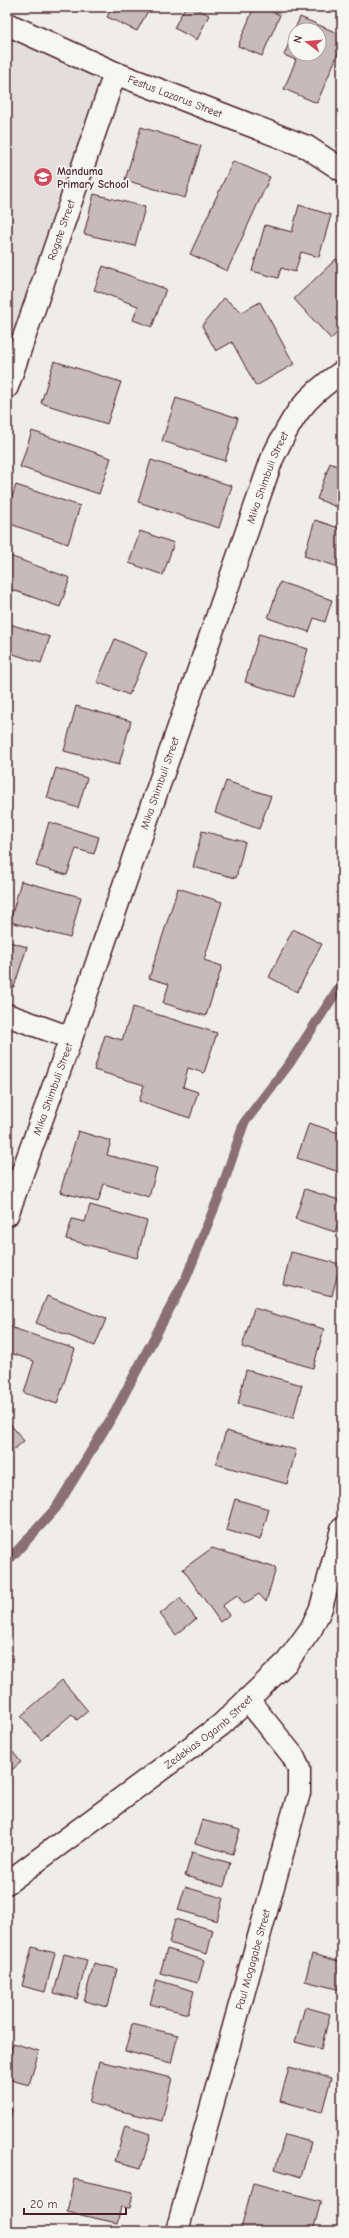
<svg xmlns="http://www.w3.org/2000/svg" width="349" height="2238" viewBox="0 0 349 2238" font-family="'Comic Neue',sans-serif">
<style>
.built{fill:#e3dedc}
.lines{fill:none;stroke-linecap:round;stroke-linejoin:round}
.stream{stroke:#8a6f74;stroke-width:10}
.building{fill:#c6babb;stroke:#4a1f2b;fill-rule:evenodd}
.minor-casing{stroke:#4a1f2b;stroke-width:25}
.minor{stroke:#f6f6f2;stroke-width:22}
.labels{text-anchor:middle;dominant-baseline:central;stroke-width:3.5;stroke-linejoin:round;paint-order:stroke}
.street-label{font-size:11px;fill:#4a1f2b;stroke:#f6f6f2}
.poi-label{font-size:11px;font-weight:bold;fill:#4a1f2b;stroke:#f6f6f2;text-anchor:start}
</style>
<rect width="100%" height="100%" fill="#efedea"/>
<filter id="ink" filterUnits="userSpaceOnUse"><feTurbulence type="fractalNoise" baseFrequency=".025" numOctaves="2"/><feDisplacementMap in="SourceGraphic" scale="8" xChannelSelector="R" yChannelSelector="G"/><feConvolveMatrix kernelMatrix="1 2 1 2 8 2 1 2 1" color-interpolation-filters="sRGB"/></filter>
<g filter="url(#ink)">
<path class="built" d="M 7,24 L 115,73 L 7,387 Z"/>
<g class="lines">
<path class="stream" d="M 7,1562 L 56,1508 L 112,1417 L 186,1278 L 221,1191 L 244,1123 L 289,1064 L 342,983"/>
</g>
<path class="building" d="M 112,7 L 150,7 L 137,31 L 107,17 Z
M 185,7 L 193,7 L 209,15 L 197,40 L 174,28 Z
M 254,7 L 260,7 L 280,15 L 262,56 L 238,46 Z
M 300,17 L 342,35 L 342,44 L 317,103 L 284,89 L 296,60 L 284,55 ZM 295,30 L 319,30 L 319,54 L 295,54 Z
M 141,127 L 201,146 L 185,198 L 125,180 Z
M 233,161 L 270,177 L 227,271 L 190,254 Z
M 94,194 L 145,207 L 135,246 L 84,234 Z
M 299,205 L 331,215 L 319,257 L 301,252 L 295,272 L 281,268 L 278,278 L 252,271 L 265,225 L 292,232 Z
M 336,259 L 342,265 L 342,328 L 331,339 L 294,299 Z
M 103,266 L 166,289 L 152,327 L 133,320 L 138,306 L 94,290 Z
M 224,298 L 242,312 L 260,302 L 294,364 L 256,386 L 232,342 L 216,351 L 202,326 Z
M 54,361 L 121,382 L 107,424 L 41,403 Z
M 176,398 L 238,418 L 225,461 L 162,441 Z
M 32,431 L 111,458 L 99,494 L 20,467 Z
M 151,460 L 232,486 L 219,528 L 138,502 Z
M 330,463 L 342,468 L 342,509 L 317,499 Z
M 16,485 L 80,506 L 68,544 L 7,523 L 7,512 Z
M 315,520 L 342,529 L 342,568 L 304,556 Z
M 140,531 L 174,543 L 163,575 L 129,563 Z
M 7,555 L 70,578 L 60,607 L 7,588 Z
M 280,582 L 332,600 L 325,622 L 314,618 L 309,632 L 268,618 Z
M 7,623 L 50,637 L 41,663 L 7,652 Z
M 259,634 L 308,649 L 294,697 L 245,682 Z
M 115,639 L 147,653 L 129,695 L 97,682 Z
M 76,706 L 131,721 L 119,765 L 64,751 Z
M 56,768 L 87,778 L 78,808 L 47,798 Z
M 226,781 L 271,796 L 259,829 L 215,813 Z
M 49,822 L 99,837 L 94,854 L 76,849 L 67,875 L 36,866 Z
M 202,831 L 245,842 L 236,878 L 193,867 Z
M 21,881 L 81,897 L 70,938 L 10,922 Z
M 178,888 L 222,902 L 204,960 L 222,966 L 206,1016 L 163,1003 L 169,984 L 149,978 Z
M 293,929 L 322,944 L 297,992 L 269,977 Z
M 7,941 L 27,947 L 14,987 L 7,985 Z
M 133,1007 L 217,1033 L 204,1073 L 188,1068 L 183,1087 L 198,1092 L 190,1118 L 139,1101 L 144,1085 L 94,1070 L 105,1035 L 122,1040 Z
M 309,1123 L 342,1134 L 342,1173 L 297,1158 Z
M 78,1131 L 111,1141 L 107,1155 L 157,1168 L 149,1197 L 104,1184 L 98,1202 L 60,1192 Z
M 305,1189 L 342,1201 L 342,1210 L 335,1232 L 295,1219 Z
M 90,1205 L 147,1221 L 137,1258 L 66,1239 L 72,1219 L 85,1222 Z
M 291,1252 L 340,1264 L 332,1296 L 283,1284 Z
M 47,1296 L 106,1319 L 95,1346 L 36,1323 Z
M 254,1308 L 324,1329 L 313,1368 L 242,1347 Z
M 7,1326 L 75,1349 L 57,1404 L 24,1393 L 34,1361 L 7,1352 Z
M 246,1370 L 302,1385 L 293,1418 L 238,1404 Z
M 7,1420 L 24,1441 L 7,1455 Z
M 226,1431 L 296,1450 L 287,1484 L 216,1464 Z
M 235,1499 L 269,1509 L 260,1540 L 226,1530 Z
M 212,1548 L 276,1568 L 266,1602 L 259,1594 L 244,1604 L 237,1595 L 222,1606 L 229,1615 L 220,1622 L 183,1569 Z
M 180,1598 L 196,1619 L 176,1635 L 160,1614 Z
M 62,1680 L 88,1711 L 77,1720 L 72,1714 L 41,1740 L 21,1716 Z
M 7,1745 L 21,1762 L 7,1774 Z
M 202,1820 L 240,1830 L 233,1854 L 195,1843 Z
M 342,1847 L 342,1869 L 336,1868 Z
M 192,1852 L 230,1863 L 224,1887 L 185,1876 Z
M 185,1887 L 223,1898 L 217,1921 L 178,1910 Z
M 342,1910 L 342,1929 L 337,1928 Z
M 175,1919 L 213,1930 L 207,1954 L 169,1943 Z
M 32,1947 L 55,1953 L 45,1992 L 22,1986 Z
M 167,1949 L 204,1960 L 198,1983 L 160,1973 Z
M 64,1954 L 87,1960 L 77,1999 L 54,1993 Z
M 312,1954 L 342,1962 L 341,1990 L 305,1981 Z
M 94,1963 L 117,1969 L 108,2007 L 84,2001 Z
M 157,1980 L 194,1991 L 188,2014 L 150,2004 Z
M 305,2007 L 330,2014 L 321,2049 L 295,2042 Z
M 132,2024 L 178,2035 L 171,2063 L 125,2051 Z
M 13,2043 L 39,2051 L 29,2085 L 7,2079 L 7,2065 Z
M 99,2061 L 172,2078 L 162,2121 L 89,2103 Z
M 289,2067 L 331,2078 L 322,2112 L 280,2101 Z
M 7,2108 L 12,2110 L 7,2127 Z
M 125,2126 L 151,2134 L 141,2168 L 115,2161 Z
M 285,2135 L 311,2142 L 301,2177 L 275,2169 Z
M 74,2179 L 133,2192 L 130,2208 L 121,2207 L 117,2223 L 67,2212 Z
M 253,2183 L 321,2201 L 313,2231 L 250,2231 L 241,2229 Z"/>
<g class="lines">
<g class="minor-casing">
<g id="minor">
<path id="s1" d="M 7,24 L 115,73 L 307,147 L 342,170"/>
<path id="s2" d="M 7,387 L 115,73"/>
<path d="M 7,1015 L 71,1038"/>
<path id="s3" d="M 7,1215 L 71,1038 L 272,459 C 292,417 302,399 342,372"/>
<path id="s4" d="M 7,1883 L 221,1725 L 287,1662 L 311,1629 L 321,1608 L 342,1529"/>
<path id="s5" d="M 177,2231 L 299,1793 L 299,1769 L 293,1756 L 248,1700"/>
</g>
</g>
<use href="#minor" class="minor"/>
</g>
</g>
<defs>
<g id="school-disc" transform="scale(1)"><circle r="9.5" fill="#d1495b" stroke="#f6f6f2"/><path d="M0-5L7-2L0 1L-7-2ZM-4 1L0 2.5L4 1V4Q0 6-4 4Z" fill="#fff"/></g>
</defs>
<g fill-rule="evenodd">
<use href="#school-disc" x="43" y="177"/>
</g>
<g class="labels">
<g class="street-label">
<text stroke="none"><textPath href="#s1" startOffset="183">Festus Lazarus Street</textPath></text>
<text stroke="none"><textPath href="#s2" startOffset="166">Rogate Street</textPath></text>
<text stroke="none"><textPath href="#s3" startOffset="782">Mika Shimbuli Street</textPath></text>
<text stroke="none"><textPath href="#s3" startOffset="458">Mika Shimbuli Street</textPath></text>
<text stroke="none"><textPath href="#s3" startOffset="134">Mika Shimbuli Street</textPath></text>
<text stroke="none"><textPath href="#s4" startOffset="252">Zedekias Ogamb Street</textPath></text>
<text stroke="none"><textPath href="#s5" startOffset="282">Paul Mogagabe Street</textPath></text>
</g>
<g class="poi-label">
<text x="57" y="171">Manduma<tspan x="57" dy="13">Primary School</tspan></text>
</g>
</g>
<rect width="349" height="2238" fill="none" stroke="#f6f6f2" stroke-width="24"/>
<rect x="12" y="12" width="325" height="2214" fill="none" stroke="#4a1f2b" stroke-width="1.5" filter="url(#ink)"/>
<g transform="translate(307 42) rotate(286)"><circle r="19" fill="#f6f6f2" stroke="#b1a0a2"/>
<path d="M0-3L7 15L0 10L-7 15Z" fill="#d1495b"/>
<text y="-6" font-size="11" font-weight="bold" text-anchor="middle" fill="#4a1f2b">N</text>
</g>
<path d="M24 2208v6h102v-6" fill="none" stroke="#4a1f2b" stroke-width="2"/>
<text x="30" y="2208" font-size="12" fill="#4a1f2b" stroke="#f6f6f2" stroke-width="3" paint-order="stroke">20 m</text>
</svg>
